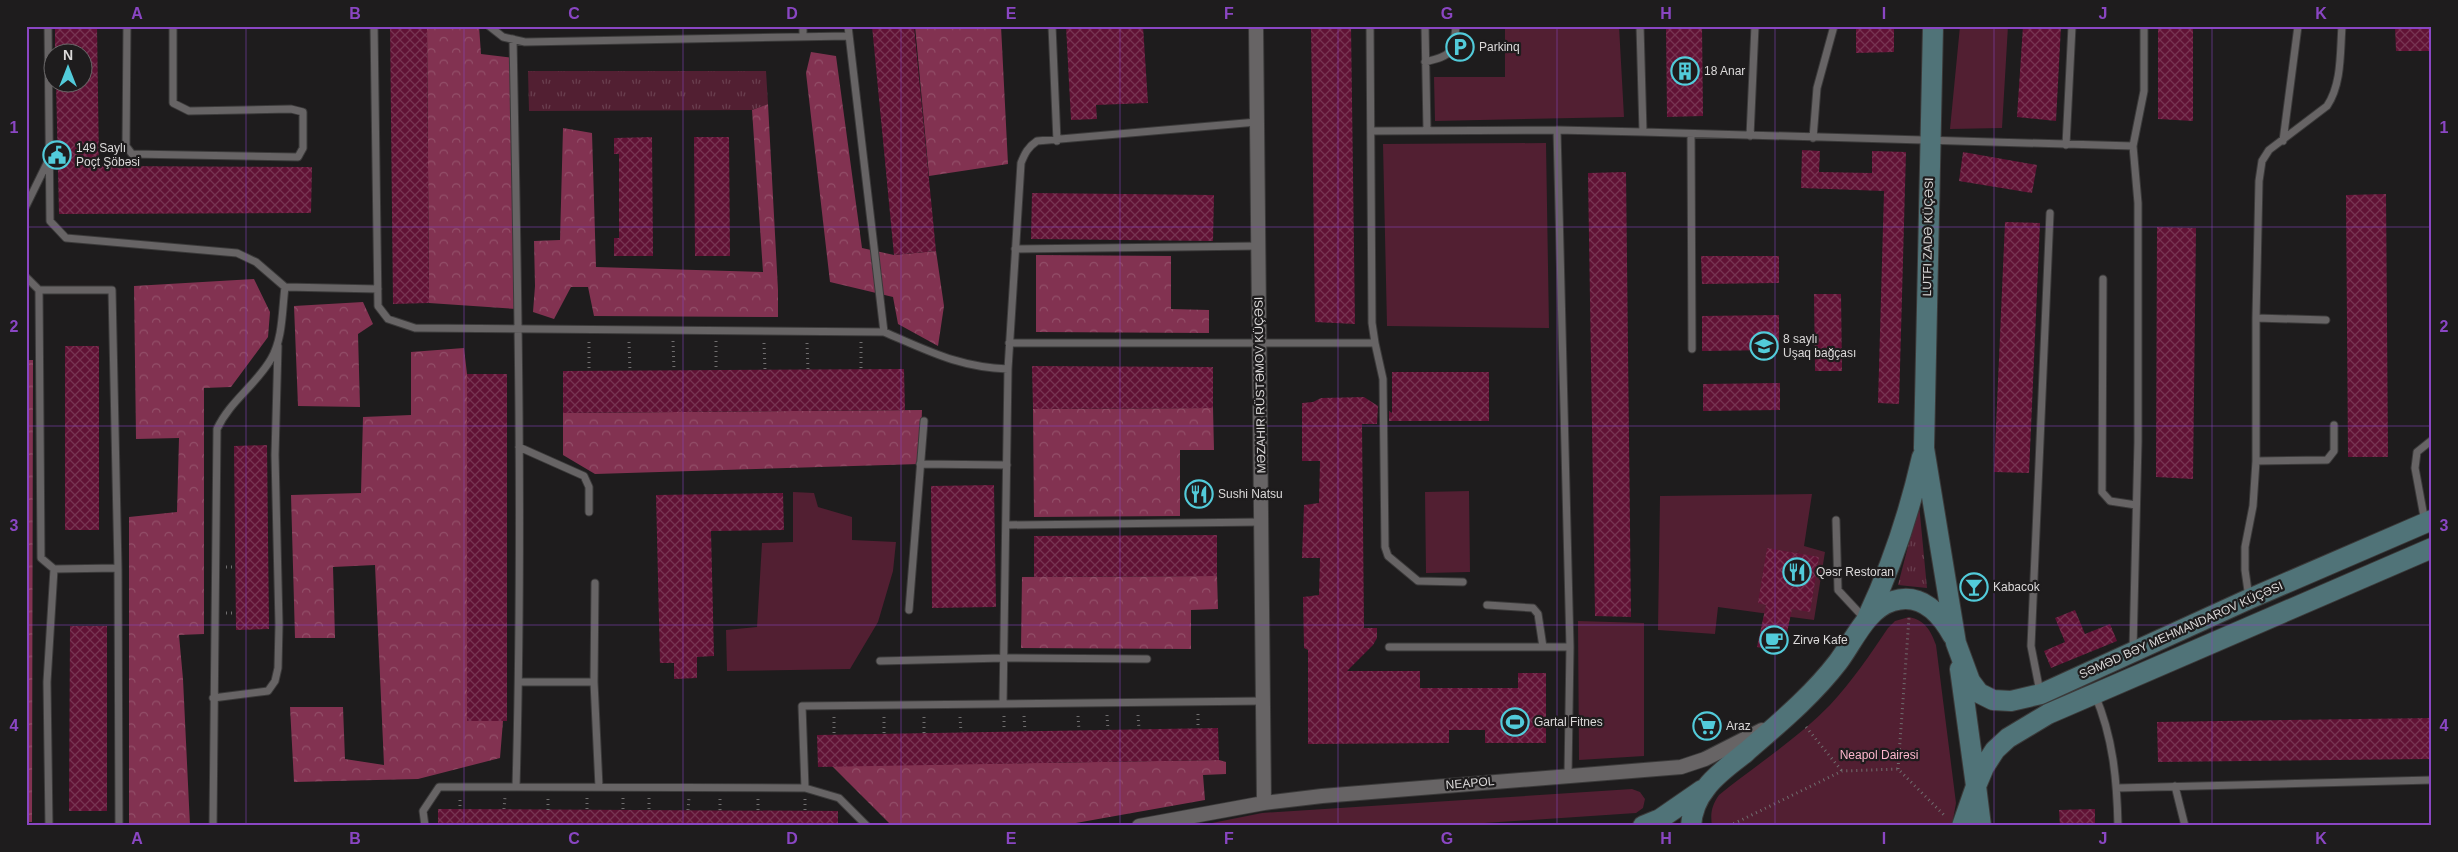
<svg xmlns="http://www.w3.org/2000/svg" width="2458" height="852" viewBox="0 0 2458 852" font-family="Helvetica,sans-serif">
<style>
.grass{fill:url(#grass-tufts)}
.forest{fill:url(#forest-crowns)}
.park{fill:#521f32}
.building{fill:url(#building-cross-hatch)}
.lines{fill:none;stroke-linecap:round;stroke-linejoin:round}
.lane-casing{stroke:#3b3a3a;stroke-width:9}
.street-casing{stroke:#3b3a3a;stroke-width:16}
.secondary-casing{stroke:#3b3a3a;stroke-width:22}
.path{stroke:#706e6f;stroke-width:3;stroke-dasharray:1 4;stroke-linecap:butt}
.lane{stroke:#676465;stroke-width:7}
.street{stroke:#676465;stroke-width:14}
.secondary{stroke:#507378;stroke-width:20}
.grid{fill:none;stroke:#8a46c3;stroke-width:1;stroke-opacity:0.55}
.labels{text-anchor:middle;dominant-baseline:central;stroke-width:4.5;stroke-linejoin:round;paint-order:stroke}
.poi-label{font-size:12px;fill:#dcdada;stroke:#1e1c1d;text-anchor:start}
.street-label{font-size:12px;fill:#dcdada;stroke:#1e1c1d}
.park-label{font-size:12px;fill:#fdb6cc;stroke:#1e1c1d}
.neatline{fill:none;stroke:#8a46c3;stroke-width:2}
.grid-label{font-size:16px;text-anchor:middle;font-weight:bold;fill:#8a46c3}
</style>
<defs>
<pattern id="grass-tufts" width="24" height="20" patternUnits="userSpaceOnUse" patternTransform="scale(1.25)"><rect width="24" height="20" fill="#521f32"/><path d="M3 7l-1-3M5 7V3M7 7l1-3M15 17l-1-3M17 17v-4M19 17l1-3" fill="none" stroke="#6a3f4f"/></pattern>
<pattern id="forest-crowns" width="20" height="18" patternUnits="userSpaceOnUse" patternTransform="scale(1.25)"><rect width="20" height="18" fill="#823251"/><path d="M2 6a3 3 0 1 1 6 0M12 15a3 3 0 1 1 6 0" fill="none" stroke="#934f69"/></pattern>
<pattern id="building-cross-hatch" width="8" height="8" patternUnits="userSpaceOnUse" patternTransform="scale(1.25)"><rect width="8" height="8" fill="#611235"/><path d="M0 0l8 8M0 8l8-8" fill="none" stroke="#773452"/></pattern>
</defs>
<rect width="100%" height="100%" fill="#1e1c1d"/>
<path class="grass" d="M 528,71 L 766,71 L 768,104 L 752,110 L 529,111 Z
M 1919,504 L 1927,588 L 1898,585 Z"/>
<path class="forest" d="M 427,26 L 479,26 L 481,54 L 515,58 L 517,309 L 429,303 Z
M 915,26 L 1001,26 L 1008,164 L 929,176 Z
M 811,52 L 836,56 L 862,248 L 894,255 L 936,251 L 944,306 L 938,346 L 898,324 L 893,297 L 830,282 L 806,73 Z
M 768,104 L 778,290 L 778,317 L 594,316 L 588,287 L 571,287 L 554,319 L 533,312 L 535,286 L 534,241 L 560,240 L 563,128 L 592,133 L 596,267 L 763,272 L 752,110 Z
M 1036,255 L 1171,256 L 1171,309 L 1209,310 L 1209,333 L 1036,332 Z
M 254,279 L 270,312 L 268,337 L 231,387 L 204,388 L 204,634 L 179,635 L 183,679 L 190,826 L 129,826 L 129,517 L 177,512 L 179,438 L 136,439 L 134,286 Z
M 363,302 L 373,324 L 358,334 L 360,407 L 298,406 L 294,306 Z
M 464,348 L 467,374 L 467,720 L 503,721 L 500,758 L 418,779 L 294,782 L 290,707 L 343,707 L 345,759 L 384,765 L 375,565 L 333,567 L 335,638 L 295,638 L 291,495 L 361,493 L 363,417 L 411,415 L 411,352 Z
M 26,360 L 33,360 L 32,822 L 26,822 Z
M 1213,408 L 1214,450 L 1180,450 L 1180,516 L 1034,517 L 1033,409 Z
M 922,410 L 920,464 L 595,474 L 563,455 L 563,413 Z
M 1217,576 L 1218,609 L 1191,610 L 1191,649 L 1021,648 L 1022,577 Z
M 1219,760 L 1226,762 L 1226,774 L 1203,775 L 1205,800 L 1059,826 L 892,826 L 832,766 Z"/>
<path class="park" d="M 1505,26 L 1619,26 L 1624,117 L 1435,121 L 1434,77 L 1505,77 Z
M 1960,26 L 2008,26 L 2002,128 L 1950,129 Z
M 1546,143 L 1549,328 L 1387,326 L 1383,144 Z
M 1469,491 L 1470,572 L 1426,573 L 1425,492 Z
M 793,492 L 814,493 L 818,507 L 852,517 L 852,540 L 896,542 L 893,571 L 878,622 L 850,669 L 727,671 L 726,630 L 757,627 L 762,543 L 793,542 Z
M 1812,494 L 1804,546 L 1825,552 L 1814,620 L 1718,607 L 1715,634 L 1658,630 L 1660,496 Z
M 1909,617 C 1925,620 1931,631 1936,645 L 1956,803 L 1952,826 L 1712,826 C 1710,813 1712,805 1719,795 C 1756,765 1797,739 1830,705 C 1852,681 1870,655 1888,628 L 1895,621 Z
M 1578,621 L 1644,623 L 1644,756 L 1579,760 Z
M 1632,789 L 1640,792 L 1645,799 L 1643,808 L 1636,813 L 1439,826 L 1197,826 L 1262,813 Z"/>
<path class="building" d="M 55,26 L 97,26 L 99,166 L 312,167 L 311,213 L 59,214 L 56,82 L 82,82 L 82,52 L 55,52 Z
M 390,26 L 427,26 L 429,303 L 393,304 Z
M 872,26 L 914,26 L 936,251 L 894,255 Z
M 1066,26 L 1143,26 L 1148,103 L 1096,105 L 1097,119 L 1071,120 Z
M 1311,26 L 1351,26 L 1355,324 L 1315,322 Z
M 1666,26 L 1702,26 L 1703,116 L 1667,117 Z
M 1856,26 L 1894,26 L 1894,52 L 1856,53 Z
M 2023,26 L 2061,26 L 2056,121 L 2017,117 Z
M 2158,26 L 2193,26 L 2193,121 L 2158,119 Z
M 2395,26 L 2429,26 L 2430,51 L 2396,51 Z
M 652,137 L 653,256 L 614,256 L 614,238 L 619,238 L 619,154 L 614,154 L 614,138 Z
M 694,137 L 729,137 L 730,256 L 695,256 Z
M 1802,150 L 1820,151 L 1819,172 L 1872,173 L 1872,151 L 1906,152 L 1899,404 L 1878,403 L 1884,191 L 1801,188 Z
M 1963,152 L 2037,165 L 2032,193 L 1959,181 Z
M 1626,172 L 1631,617 L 1595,616 L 1588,173 Z
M 1032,193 L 1214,195 L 1213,241 L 1031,239 Z
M 2386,194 L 2388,457 L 2348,457 L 2346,195 Z
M 2005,222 L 2040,223 L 2029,473 L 1994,472 Z
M 2157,227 L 2196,228 L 2193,479 L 2156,477 Z
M 1701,256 L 1779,256 L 1779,283 L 1702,284 Z
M 1814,294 L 1841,294 L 1842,371 L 1815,371 Z
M 1779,315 L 1779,350 L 1702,351 L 1702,316 Z
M 65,346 L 99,346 L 99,530 L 65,530 Z
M 1032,366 L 1213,367 L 1213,408 L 1033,409 Z
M 904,369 L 905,410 L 563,413 L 563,371 Z
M 1392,372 L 1489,372 L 1489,421 L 1389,421 L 1389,411 L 1392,413 Z
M 467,374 L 507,374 L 507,721 L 467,721 Z
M 1780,383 L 1780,410 L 1703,411 L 1703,384 Z
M 1364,397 L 1378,406 L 1377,424 L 1362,424 L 1364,628 L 1377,628 L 1377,638 L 1373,645 L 1347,671 L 1420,671 L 1420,688 L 1518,688 L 1518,673 L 1546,673 L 1546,743 L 1485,743 L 1485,730 L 1449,730 L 1449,743 L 1308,744 L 1308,650 L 1304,648 L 1303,597 L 1319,595 L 1320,558 L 1302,558 L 1304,505 L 1319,503 L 1320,461 L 1302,461 L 1302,403 L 1313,402 L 1321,398 Z
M 267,445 L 269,629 L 236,630 L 234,446 Z
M 994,485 L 996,607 L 932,608 L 931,486 Z
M 783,493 L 784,530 L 711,531 L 714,656 L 697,657 L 697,678 L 674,679 L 674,663 L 660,663 L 656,495 Z
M 1217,535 L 1217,576 L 1034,577 L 1034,536 Z
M 1767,548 L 1819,557 L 1810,612 L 1792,609 L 1783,652 L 1757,647 L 1766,605 L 1758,603 Z
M 2075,610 L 2085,634 L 2110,624 L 2117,641 L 2051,668 L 2044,651 L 2065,642 L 2055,618 Z
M 70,626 L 107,626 L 107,811 L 69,811 Z
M 2432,718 L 2432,759 L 2158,762 L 2157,722 Z
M 1218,728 L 1219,760 L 818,767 L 817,735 Z
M 438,809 L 838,811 L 838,826 L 438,826 Z
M 2095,809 L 2095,826 L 2060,826 L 2059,810 Z"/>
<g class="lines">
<g class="lane-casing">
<path id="lane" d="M 48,26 L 50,221 L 66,238 L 237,253 L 256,262 L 285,287 L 378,289
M 127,26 L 126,146 L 132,154 L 298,157 L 303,148 L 303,112 L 291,109 L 189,111 L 173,103 L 173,26
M 374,26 L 378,306 L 388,319 L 415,328 L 884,332 C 929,351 958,367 1008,369
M 489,26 L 503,37 L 525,42 L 849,36
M 803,26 L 803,37
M 848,26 L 884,332
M 1052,26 L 1057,141
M 1425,26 L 1427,130
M 1640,26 L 1643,132 L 2133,146 L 2138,203 L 2138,442 L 2133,649
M 1425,62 C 1452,55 1453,54 1456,26
M 1557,130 L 1570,647
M 1372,131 L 1557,130 L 1643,132
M 1691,134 L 1692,349
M 1750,136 L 1755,26
M 1813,138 L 1817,88 L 1834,26
M 2283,141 L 2298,26
M 2066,145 L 2072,26
M 2133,146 L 2144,91 L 2144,26
M 26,206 L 49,159
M 1015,249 L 1259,246
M 26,277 L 39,290 L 41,558 L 54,569 L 118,568
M 2103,279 L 2102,492 L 2110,501 L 2136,505
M 39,290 L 112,290 L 118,568 L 119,826
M 2256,318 L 2326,320
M 1009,343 L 1375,343 L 1372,323 L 1370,26
M 1375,343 L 1383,379 L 1385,547 L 1388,556 L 1418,581 L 1463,582
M 519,447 L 584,476 L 589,487 L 589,512
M 2256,461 L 2327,460 L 2334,451 L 2334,425
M 920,464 L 1007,465
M 1836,520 L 1838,590 L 1864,618
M 2425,522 L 2415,468 L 2417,452 L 2432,440
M 1007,525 L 1261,522
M 2249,598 L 2245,570 L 2245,547 L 2253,506 L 2256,461 L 2256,318 L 2259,181 L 2262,161 L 2269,150 L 2327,106 C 2342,84 2340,52 2342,26
M 1487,605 L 1533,608 L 1538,614 L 1543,647
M 909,610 L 924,421
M 1389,647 L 1570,647 L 1568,775
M 880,661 L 1004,658 L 1147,659
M 519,682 L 594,682 L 595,583
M 594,682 L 599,787
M 2040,692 L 2031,646 L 2050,213
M 2095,695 C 2113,737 2117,780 2118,826
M 213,698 L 268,691 L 275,681 L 278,668 L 279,625 L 275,455 L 278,346
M 1003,703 L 1008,369 L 1021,163 C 1025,153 1028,147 1037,141 L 1257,122
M 2175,786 L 2185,826
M 516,787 L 805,788 L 802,706 L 1263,701
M 805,788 L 839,798 L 867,826
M 2117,788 L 2432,780
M 49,826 L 47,682 L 54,569
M 213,826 L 217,429 C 230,401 256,385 271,359 C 283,339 282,310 285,287
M 425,826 L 423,811 L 439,787 L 516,787 C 523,538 518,289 513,39"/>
</g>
<g class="street-casing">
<path id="street" d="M 1256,26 L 1264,803
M 1139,826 L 1264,803 L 1322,796 L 1681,767 L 1705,759 L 1762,730"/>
</g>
<g class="secondary-casing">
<path id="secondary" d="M 1933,26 L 1924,448 L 1956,643 L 1970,681 L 1979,693 L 1993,700 L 2011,701 L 2041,694 L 2249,599 L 2432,520
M 1868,616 C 1893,563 1909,514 1922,457
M 1960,669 L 1976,786 L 1962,826
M 1643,826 L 1660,819 L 1702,790
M 1691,826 C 1692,811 1697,799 1706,788 C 1716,774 1733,763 1746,752 C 1778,724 1812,696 1838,662 C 1854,641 1866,609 1893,601 C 1921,592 1941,614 1953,636
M 1981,826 L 1976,786 L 1984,767 L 1995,750 L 2008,738 L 2048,714 L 2432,548"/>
</g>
<path class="path" d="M 673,341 L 674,370
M 716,341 L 716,370
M 589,342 L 589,371
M 629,342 L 630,371
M 861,342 L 861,369
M 764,343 L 765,370
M 807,343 L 808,370
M 226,567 L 235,567
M 226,613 L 236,613
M 1198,714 L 1198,728
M 1107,715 L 1108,730
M 1138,715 L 1139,729
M 1004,716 L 1004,731
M 1024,716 L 1025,731
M 1078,716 L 1079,730
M 834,717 L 834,734
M 884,717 L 884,733
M 924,717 L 924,733
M 960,717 L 961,732
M 1806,727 L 1842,771
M 1898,769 L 1909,618
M 587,798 L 587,810
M 623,798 L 623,810
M 649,798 L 649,810
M 758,799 L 758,811
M 805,799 L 805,811
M 460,800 L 460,809
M 504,809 L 505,797
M 548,810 L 548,798
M 688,810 L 689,798
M 720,810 L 720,798
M 1729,826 L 1842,771 L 1898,769 L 1946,817"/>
<use href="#lane" class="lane"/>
<use href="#street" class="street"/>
<use href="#secondary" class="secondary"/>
</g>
<path class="grid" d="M 246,26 L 246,826M 464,26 L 464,826M 683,26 L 683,826M 901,26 L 901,826M 1120,26 L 1120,826M 1338,26 L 1338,826M 1557,26 L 1557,826M 1775,26 L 1775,826M 1994,26 L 1994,826M 2212,26 L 2212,826M 26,227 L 2432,227M 26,426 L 2432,426M 26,625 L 2432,625"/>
<defs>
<g id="parking-ring" transform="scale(1.4375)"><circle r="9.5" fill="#1e1c1d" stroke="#52cbda" stroke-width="1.5"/><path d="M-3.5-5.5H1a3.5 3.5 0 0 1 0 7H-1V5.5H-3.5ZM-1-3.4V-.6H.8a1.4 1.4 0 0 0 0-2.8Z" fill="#52cbda"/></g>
<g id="building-ring" transform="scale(1.4375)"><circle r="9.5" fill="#1e1c1d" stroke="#52cbda" stroke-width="1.5"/><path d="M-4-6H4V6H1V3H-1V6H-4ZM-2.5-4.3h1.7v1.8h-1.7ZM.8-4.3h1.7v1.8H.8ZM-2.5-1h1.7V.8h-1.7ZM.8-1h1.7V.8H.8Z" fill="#52cbda"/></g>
<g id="civic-ring" transform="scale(1.4375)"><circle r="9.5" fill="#1e1c1d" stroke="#52cbda" stroke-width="1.5"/><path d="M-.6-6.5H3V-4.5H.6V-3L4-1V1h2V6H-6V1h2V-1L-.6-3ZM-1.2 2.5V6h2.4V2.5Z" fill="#52cbda"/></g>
<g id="school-ring" transform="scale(1.4375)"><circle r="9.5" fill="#1e1c1d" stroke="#52cbda" stroke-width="1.5"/><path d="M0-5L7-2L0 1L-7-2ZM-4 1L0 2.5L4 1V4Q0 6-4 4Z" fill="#52cbda"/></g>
<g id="restaurant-ring" transform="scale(1.4375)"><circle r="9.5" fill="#1e1c1d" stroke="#52cbda" stroke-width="1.5"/><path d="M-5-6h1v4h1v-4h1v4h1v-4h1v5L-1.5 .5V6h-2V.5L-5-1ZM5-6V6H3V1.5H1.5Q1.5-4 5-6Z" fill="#52cbda"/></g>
<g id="bar-ring" transform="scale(1.4375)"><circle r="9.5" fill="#1e1c1d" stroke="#52cbda" stroke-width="1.5"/><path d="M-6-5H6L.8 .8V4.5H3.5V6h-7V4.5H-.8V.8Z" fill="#52cbda"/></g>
<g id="cafe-ring" transform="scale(1.4375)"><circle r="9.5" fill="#1e1c1d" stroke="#52cbda" stroke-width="1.5"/><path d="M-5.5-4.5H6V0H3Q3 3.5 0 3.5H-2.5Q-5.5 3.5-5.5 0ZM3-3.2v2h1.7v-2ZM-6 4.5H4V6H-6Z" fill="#52cbda"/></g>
<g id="stadium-ring" transform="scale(1.4375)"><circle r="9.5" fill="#1e1c1d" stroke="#52cbda" stroke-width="1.5"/><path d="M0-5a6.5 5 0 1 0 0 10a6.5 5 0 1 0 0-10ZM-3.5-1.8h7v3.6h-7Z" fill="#52cbda"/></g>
<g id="supermarket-ring" transform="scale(1.4375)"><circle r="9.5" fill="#1e1c1d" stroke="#52cbda" stroke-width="1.5"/><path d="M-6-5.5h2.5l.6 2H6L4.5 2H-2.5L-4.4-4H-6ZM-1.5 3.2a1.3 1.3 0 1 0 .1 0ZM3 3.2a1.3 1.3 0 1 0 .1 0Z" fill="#52cbda"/></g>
</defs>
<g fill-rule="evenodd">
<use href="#parking-ring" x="1460" y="47"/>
<use href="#building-ring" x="1685" y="71"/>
<use href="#civic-ring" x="57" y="155"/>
<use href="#school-ring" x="1764" y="346"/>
<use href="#restaurant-ring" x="1199" y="494"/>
<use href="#restaurant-ring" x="1797" y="572"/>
<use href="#bar-ring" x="1974" y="587"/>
<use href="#cafe-ring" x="1774" y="640"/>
<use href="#stadium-ring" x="1515" y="722"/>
<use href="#supermarket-ring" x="1707" y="726"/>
</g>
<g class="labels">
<g class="poi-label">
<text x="1479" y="47">Parkinq</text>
<text x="1704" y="71">18 Anar</text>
<text x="76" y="148">149 Saylı<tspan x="76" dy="14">Poçt Şöbəsi</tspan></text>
<text x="1783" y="339">8 saylı<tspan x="1783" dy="14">Uşaq bağçası</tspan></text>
<text x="1218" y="494">Sushi Natsu</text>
<text x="1816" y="572">Qəsr Restoran</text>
<text x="1993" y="587">Kabacok</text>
<text x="1793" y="640">Zirvə Kafe</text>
<text x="1534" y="722">Gartal Fitnes</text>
<text x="1726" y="726">Araz</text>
</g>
<g class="street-label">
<text transform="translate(1928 237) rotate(-89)">LUTFI ZADƏ KÜÇƏSI</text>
<text transform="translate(1260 385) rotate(-91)">MƏZAHIR RÜSTƏMOV KÜÇƏSI</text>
<text transform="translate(2181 630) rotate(-24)">SƏMƏD BƏY MEHMANDAROV KÜÇƏSI</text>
<text transform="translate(1470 783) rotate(-5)">NEAPOL</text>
</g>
<g class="park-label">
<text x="1879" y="755">Neapol Dairəsi</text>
</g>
</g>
<rect width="2458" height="852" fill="none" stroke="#1e1c1d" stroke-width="55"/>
<g transform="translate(68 68)"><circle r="24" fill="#1e1c1d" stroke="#6a6869"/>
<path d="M0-4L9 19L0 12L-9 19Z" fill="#52cbda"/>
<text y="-8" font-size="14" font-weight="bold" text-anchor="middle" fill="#dcdada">N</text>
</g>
<rect x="28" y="28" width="2402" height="796" class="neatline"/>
<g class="grid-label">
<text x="137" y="19">A</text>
<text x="355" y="19">B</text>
<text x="574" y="19">C</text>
<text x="792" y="19">D</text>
<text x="1011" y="19">E</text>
<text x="1229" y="19">F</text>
<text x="1447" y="19">G</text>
<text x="1666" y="19">H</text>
<text x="1884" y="19">I</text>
<text x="2103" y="19">J</text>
<text x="2321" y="19">K</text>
<text x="14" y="133">1</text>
<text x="2444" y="133">1</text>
<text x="14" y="332">2</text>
<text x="2444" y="332">2</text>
<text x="14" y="531">3</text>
<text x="2444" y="531">3</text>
<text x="14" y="731">4</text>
<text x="2444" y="731">4</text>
<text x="137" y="844">A</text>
<text x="355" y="844">B</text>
<text x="574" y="844">C</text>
<text x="792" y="844">D</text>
<text x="1011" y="844">E</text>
<text x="1229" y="844">F</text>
<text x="1447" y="844">G</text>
<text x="1666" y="844">H</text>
<text x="1884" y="844">I</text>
<text x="2103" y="844">J</text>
<text x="2321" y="844">K</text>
</g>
</svg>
